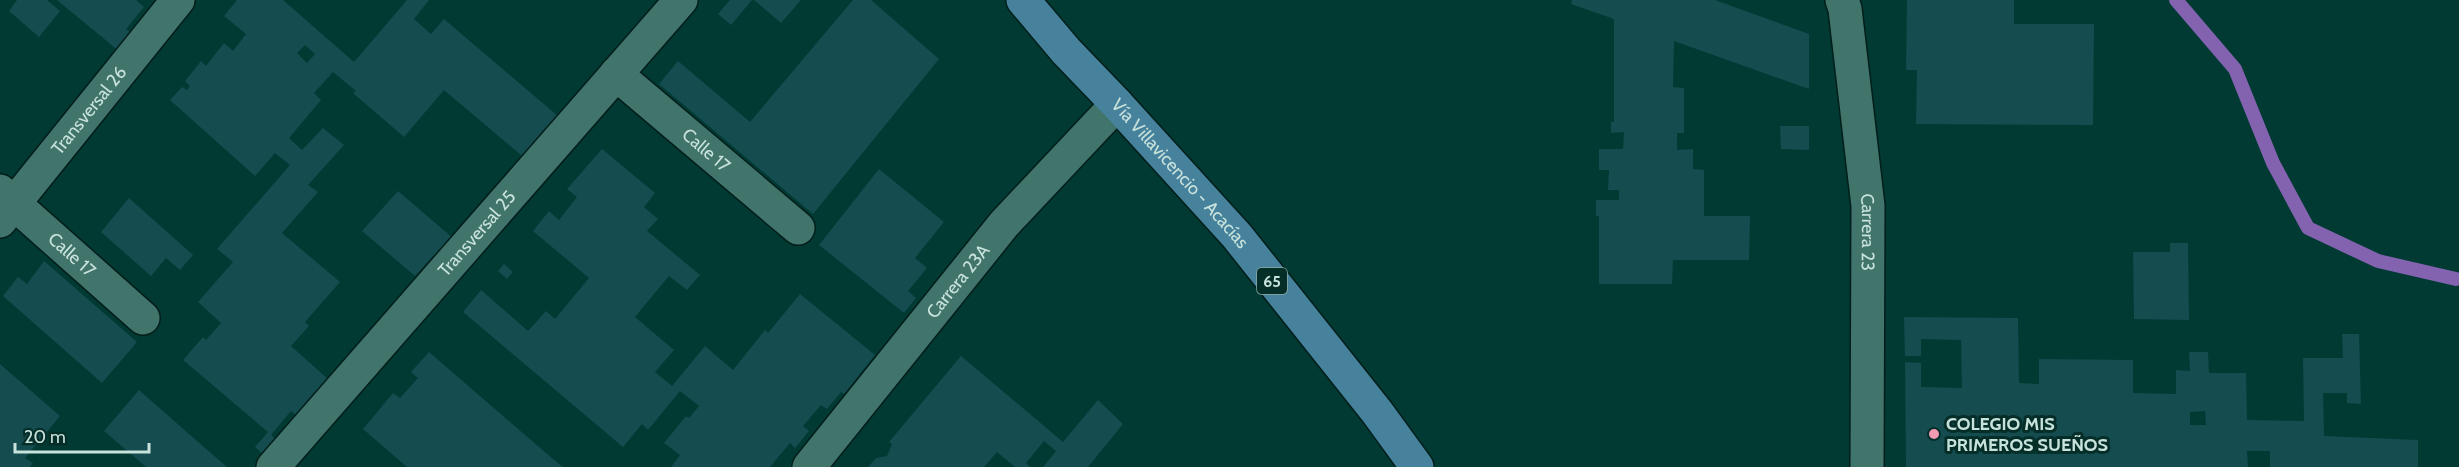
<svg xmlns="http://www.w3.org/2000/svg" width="2459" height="467" viewBox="0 0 2459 467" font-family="Cabin,sans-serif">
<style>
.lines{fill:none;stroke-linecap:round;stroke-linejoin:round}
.stream{stroke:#8363b0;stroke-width:14}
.building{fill:#144c50;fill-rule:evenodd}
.street-casing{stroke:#031e1a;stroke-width:36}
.primary-casing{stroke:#031e1a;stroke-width:36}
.street{stroke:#41746b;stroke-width:33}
.primary{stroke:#46829c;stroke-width:33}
.poi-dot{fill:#f19ab2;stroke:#052e29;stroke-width:2}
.labels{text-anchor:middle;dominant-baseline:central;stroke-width:6;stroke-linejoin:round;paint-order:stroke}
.shield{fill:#052e29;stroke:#8eaca6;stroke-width:1.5}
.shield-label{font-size:16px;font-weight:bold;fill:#c8e2dc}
.street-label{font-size:18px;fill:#c8e2dc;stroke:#052e29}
.poi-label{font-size:18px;font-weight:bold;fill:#c8e2dc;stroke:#052e29;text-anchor:start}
</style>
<rect width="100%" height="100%" fill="#003a33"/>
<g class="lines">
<path class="stream" d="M 2176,0 L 2235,69 L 2273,163 L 2308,228 L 2378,261 L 2456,279"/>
</g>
<path class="building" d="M 17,0 L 47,0 L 60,11 L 39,37 L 9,11 Z
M 57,0 L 136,0 L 144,7 L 126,29 L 134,35 L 120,52 Z
M 237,0 L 283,0 L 354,62 L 407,0 L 429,0 L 414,19 L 431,34 L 444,19 L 559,117 L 528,161 L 444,90 L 404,137 L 353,93 L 356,91 L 333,72 L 314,93 L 321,100 L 289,138 L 302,150 L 323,128 L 344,145 L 308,185 L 318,192 L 282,233 L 340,282 L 305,322 L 309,326 L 291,346 L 329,380 L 297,416 L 291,411 L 271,435 L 280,443 L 267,458 L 255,447 L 268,432 L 183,360 L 203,337 L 206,340 L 221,323 L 198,302 L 233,262 L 217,249 L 290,165 L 275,153 L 255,176 L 170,100 L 182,87 L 187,90 L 190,86 L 185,81 L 201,61 L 206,66 L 224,43 L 233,51 L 246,34 L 224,16 ZM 305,45 L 315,54 L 307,63 L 297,53 Z
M 730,0 L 752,0 L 731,25 L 718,14 Z
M 754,0 L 801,0 L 781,23 Z
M 853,0 L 871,0 L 939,59 L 813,214 L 659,84 L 678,61 L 750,122 Z
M 1572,0 L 1715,0 L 1809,34 L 1809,89 L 1674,41 L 1673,87 L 1684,88 L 1684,133 L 1677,133 L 1677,150 L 1693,149 L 1693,169 L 1704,170 L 1704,216 L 1750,216 L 1749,260 L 1673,260 L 1672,284 L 1599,284 L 1599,216 L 1596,216 L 1596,200 L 1619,200 L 1619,190 L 1608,190 L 1609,170 L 1599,170 L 1599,149 L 1623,149 L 1624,132 L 1611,133 L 1611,122 L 1614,122 L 1614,19 L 1571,4 Z
M 1907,0 L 2014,0 L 2014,24 L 2094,24 L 2093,125 L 1916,124 L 1917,70 L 1906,70 Z
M 1780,126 L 1809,126 L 1809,150 L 1781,149 Z
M 602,149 L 655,193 L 644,207 L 658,219 L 647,231 L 700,275 L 687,290 L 669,276 L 635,317 L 674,350 L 655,372 L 672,386 L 705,346 L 733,370 L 765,330 L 768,333 L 800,294 L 875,355 L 844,394 L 841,392 L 827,409 L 821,405 L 803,426 L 809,431 L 795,448 L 790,443 L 770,467 L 671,467 L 680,455 L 664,443 L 686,416 L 689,418 L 699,406 L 680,391 L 648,430 L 642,424 L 623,447 L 463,312 L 481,290 L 528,331 L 546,311 L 555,319 L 589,278 L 533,231 L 549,211 L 559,220 L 577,197 L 567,189 Z
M 879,169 L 944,222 L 915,258 L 927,268 L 908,291 L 916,298 L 904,313 L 819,245 Z
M 398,191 L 454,239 L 437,259 L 433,256 L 415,276 L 362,231 Z
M 129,198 L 193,255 L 180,270 L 166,258 L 151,276 L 101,232 Z
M 2170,243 L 2188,243 L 2189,320 L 2134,319 L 2133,252 L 2170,252 Z
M 44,261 L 137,342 L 102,383 L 3,296 L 18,277 L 27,284 Z
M 504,264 L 513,272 L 507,279 L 498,271 Z
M 1904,317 L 2018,318 L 2019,383 L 2039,384 L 2039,359 L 2133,360 L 2133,393 L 2176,394 L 2176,370 L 2190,371 L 2189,352 L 2208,352 L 2209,373 L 2246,373 L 2247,420 L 2304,421 L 2303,358 L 2343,358 L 2342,334 L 2359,334 L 2361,404 L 2347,403 L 2347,393 L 2323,393 L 2324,436 L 2418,440 L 2418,467 L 2270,467 L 2270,451 L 2247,451 L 2248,467 L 1906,467 L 1905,362 L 1921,363 L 1921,387 L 1962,388 L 1961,340 L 1921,339 L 1921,356 L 1905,356 ZM 2205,411 L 2206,425 L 2190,425 L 2190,412 ZM 2020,440 L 2077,441 L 2077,454 L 2020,454 Z
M 429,352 L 553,459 L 563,467 L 407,467 L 363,429 L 393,393 L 400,398 L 418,378 L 411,372 Z
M 961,356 L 1063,442 L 1098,400 L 1123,424 L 1088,467 L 1043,467 L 1056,451 L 1044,441 L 1026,463 L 1030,467 L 1015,467 L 997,452 L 984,467 L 868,467 L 876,458 L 887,456 L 892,444 L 889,442 Z
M 0,364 L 60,416 L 25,458 L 33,463 L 30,467 L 0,467 Z
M 139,390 L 189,434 L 227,467 L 146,467 L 104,431 Z"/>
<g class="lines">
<g class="street-casing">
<g id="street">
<path id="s1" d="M 1842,0 L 1845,9 L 1868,206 L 1867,467"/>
<path id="s2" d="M 616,74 L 798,228"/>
<path id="s3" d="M 0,191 L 143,318"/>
<path id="s4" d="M 0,221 L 178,0"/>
<path id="s5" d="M 273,467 L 681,0"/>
<path id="s6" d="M 809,467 L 1004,224 L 1117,104"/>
</g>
</g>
<g class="primary-casing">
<g id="primary">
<path id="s7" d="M 1023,0 L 1066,51 L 1117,104 L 1237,236 L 1377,412 L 1417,467"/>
</g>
</g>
<use href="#street" class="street"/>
<use href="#primary" class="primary"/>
</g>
<circle class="poi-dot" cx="1934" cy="434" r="6"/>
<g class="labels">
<rect class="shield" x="1257" y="268" width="30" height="26" rx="4.5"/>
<g class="shield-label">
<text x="1272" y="281">65</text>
</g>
<g class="street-label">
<text stroke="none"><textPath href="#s4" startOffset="142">Transversal 26</textPath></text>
<text stroke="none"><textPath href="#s2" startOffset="118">Calle 17</textPath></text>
<text stroke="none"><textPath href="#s7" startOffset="234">Vía Villavicencio - Acacías</textPath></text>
<text stroke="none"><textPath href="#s1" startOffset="234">Carrera 23</textPath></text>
<text stroke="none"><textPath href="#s5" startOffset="310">Transversal 25</textPath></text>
<text stroke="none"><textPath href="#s3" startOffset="96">Calle 17</textPath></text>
<text stroke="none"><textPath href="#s6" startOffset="238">Carrera 23A</textPath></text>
</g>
<g class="poi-label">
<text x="1946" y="424">COLEGIO MIS<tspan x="1946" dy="21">PRIMEROS SUEÑOS</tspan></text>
</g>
</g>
<path d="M15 443v9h134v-9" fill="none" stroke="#c8e2dc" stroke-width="3"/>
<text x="24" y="443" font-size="18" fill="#c8e2dc" stroke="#052e29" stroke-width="4.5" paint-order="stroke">20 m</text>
</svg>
